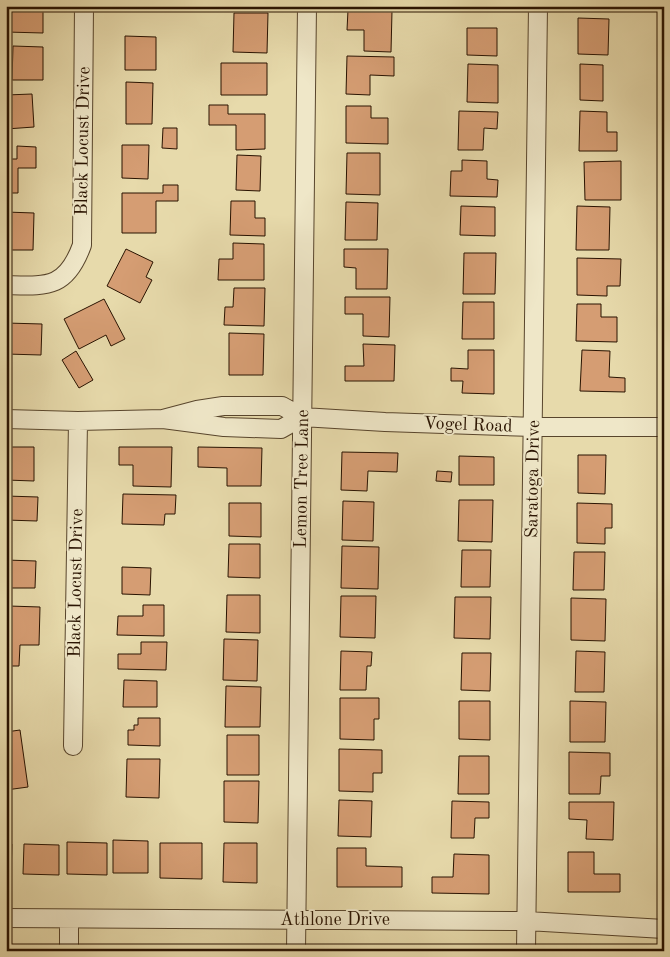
<svg xmlns="http://www.w3.org/2000/svg" width="670" height="957" viewBox="0 0 670 957" font-family="'Old Standard TT',serif">
<style>
.building{fill:#d59d73;stroke:#291301}
.lines{fill:none;stroke-linecap:round;stroke-linejoin:round}
.minor-casing{stroke:#58452c;stroke-width:20}
.minor{stroke:#efe7c8;stroke-width:18}
.labels{text-anchor:middle;dominant-baseline:central;stroke-width:4;stroke-linejoin:round;paint-order:stroke}
.street-label{font-size:18px;fill:#291301;stroke:#efe7c8}
</style>
<rect width="100%" height="100%" fill="#e7daab"/>
<filter id="stains"><feTurbulence type="fractalNoise" baseFrequency=".004" numOctaves="4"/><feColorMatrix values="0 0 0 0 .2 0 0 0 0 .09 0 0 0 0 .02 0 0 0 .5 -.17"/></filter>
<radialGradient id="worn" r=".72"><stop offset=".6" stop-color="#630" stop-opacity="0"/><stop offset="1" stop-color="#630" stop-opacity=".3"/></radialGradient>
<path class="building" d="M 6,6 L 43,9 L 43,33 L 6,32 Z
M 128,6 L 159,6 L 158,11 L 128,10 Z
M 348,10 L 392,11 L 391,52 L 364,51 L 364,30 L 347,30 Z
M 234,13 L 268,13 L 267,53 L 233,52 Z
M 578,18 L 609,19 L 608,55 L 578,54 Z
M 467,28 L 497,28 L 497,56 L 467,55 Z
M 125,36 L 156,37 L 156,70 L 125,70 Z
M 13,46 L 43,47 L 43,80 L 12,80 Z
M 347,56 L 394,57 L 394,76 L 370,75 L 370,95 L 346,94 Z
M 221,63 L 267,63 L 267,95 L 221,95 Z
M 468,64 L 498,65 L 498,103 L 467,102 Z
M 580,64 L 603,65 L 603,101 L 580,100 Z
M 126,82 L 153,83 L 152,124 L 126,124 Z
M 32,94 L 34,127 L 6,129 L 6,95 Z
M 209,105 L 228,105 L 228,114 L 265,114 L 265,149 L 236,150 L 236,125 L 209,125 Z
M 346,106 L 371,106 L 371,118 L 388,118 L 388,144 L 346,143 Z
M 459,111 L 498,112 L 497,129 L 484,128 L 483,150 L 458,150 Z
M 580,111 L 607,112 L 607,132 L 617,132 L 617,151 L 579,151 Z
M 163,128 L 177,128 L 177,149 L 162,148 Z
M 122,145 L 149,145 L 148,179 L 122,178 Z
M 17,146 L 36,147 L 36,168 L 18,168 L 18,193 L 6,193 L 6,159 L 17,159 Z
M 347,153 L 380,153 L 380,195 L 346,194 Z
M 237,155 L 261,156 L 260,191 L 236,190 Z
M 462,160 L 487,161 L 487,179 L 498,180 L 497,197 L 450,196 L 451,171 L 462,171 Z
M 621,161 L 621,200 L 585,200 L 584,162 Z
M 163,185 L 178,185 L 178,201 L 156,201 L 156,233 L 122,233 L 122,193 L 163,193 Z
M 231,201 L 255,201 L 255,218 L 265,218 L 265,236 L 230,235 Z
M 346,202 L 378,203 L 377,240 L 345,240 Z
M 461,206 L 495,207 L 495,236 L 460,235 Z
M 577,206 L 610,207 L 609,250 L 576,250 Z
M 6,212 L 34,213 L 33,250 L 6,250 Z
M 233,243 L 264,244 L 264,280 L 218,280 L 219,259 L 233,259 Z
M 126,249 L 153,262 L 146,277 L 152,280 L 140,303 L 107,286 Z
M 344,249 L 388,249 L 387,289 L 356,289 L 356,268 L 344,267 Z
M 464,253 L 496,253 L 495,294 L 463,294 Z
M 577,258 L 621,259 L 620,286 L 607,286 L 607,296 L 577,295 Z
M 234,288 L 265,288 L 264,326 L 224,325 L 225,307 L 233,307 Z
M 345,297 L 390,297 L 389,337 L 363,336 L 363,314 L 345,314 Z
M 104,299 L 125,339 L 111,346 L 106,335 L 79,349 L 64,319 Z
M 463,302 L 494,302 L 494,339 L 462,339 Z
M 577,304 L 601,304 L 601,317 L 617,317 L 617,342 L 576,341 Z
M 6,323 L 42,324 L 41,355 L 6,354 Z
M 229,333 L 264,334 L 263,375 L 229,375 Z
M 363,344 L 395,345 L 394,381 L 345,381 L 345,366 L 364,366 Z
M 468,350 L 494,350 L 494,394 L 462,393 L 463,381 L 451,381 L 451,368 L 468,369 Z
M 582,350 L 610,351 L 609,377 L 625,378 L 625,392 L 580,391 Z
M 76,351 L 93,380 L 79,388 L 62,360 Z
M 659,378 L 664,378 L 664,392 L 659,392 Z
M 6,447 L 34,447 L 34,481 L 6,480 Z
M 119,447 L 172,447 L 171,487 L 133,486 L 133,465 L 119,465 Z
M 198,447 L 262,448 L 261,486 L 227,486 L 227,468 L 198,467 Z
M 342,452 L 398,453 L 397,472 L 368,471 L 367,491 L 341,490 Z
M 578,455 L 606,455 L 605,494 L 578,493 Z
M 459,456 L 494,457 L 494,485 L 459,485 Z
M 437,471 L 452,472 L 451,482 L 436,481 Z
M 123,494 L 176,495 L 175,514 L 165,514 L 164,525 L 122,524 Z
M 6,496 L 38,497 L 37,521 L 6,520 Z
M 459,500 L 493,500 L 492,542 L 458,541 Z
M 343,501 L 374,502 L 373,541 L 342,540 Z
M 229,503 L 261,503 L 261,537 L 229,536 Z
M 577,503 L 612,504 L 612,528 L 605,528 L 605,544 L 577,543 Z
M 229,544 L 260,544 L 260,578 L 228,577 Z
M 342,546 L 379,547 L 378,589 L 341,588 Z
M 462,550 L 491,550 L 490,587 L 461,587 Z
M 574,552 L 605,552 L 604,590 L 573,590 Z
M 6,560 L 36,561 L 35,588 L 6,588 Z
M 122,567 L 151,568 L 150,595 L 122,594 Z
M 227,595 L 260,595 L 260,633 L 226,632 Z
M 341,596 L 376,596 L 375,638 L 340,637 Z
M 455,597 L 491,597 L 490,639 L 454,638 Z
M 571,598 L 606,599 L 605,641 L 571,640 Z
M 143,605 L 164,605 L 164,636 L 117,635 L 118,616 L 143,616 Z
M 9,606 L 40,607 L 39,645 L 20,645 L 19,666 L 6,666 Z
M 224,639 L 258,640 L 257,681 L 223,680 Z
M 141,642 L 167,642 L 166,670 L 118,669 L 118,654 L 141,654 Z
M 341,651 L 372,652 L 371,666 L 367,666 L 366,690 L 340,690 Z
M 576,651 L 605,652 L 604,692 L 575,692 Z
M 462,653 L 491,653 L 490,691 L 461,690 Z
M 124,680 L 157,681 L 157,707 L 123,707 Z
M 226,686 L 261,687 L 260,727 L 225,727 Z
M 340,698 L 379,698 L 379,719 L 374,719 L 374,740 L 340,739 Z
M 459,701 L 490,701 L 490,740 L 459,739 Z
M 570,701 L 606,702 L 605,742 L 570,742 Z
M 138,718 L 160,718 L 160,746 L 128,745 L 128,730 L 134,730 L 134,725 L 138,725 Z
M 20,730 L 28,787 L 6,790 L 6,732 Z
M 227,735 L 259,735 L 259,775 L 227,775 Z
M 339,749 L 382,750 L 382,773 L 373,773 L 373,792 L 339,791 Z
M 569,752 L 610,753 L 610,776 L 601,776 L 600,794 L 569,794 Z
M 459,756 L 489,756 L 489,794 L 458,794 Z
M 127,759 L 160,759 L 159,798 L 126,797 Z
M 224,781 L 259,781 L 258,823 L 224,822 Z
M 339,800 L 372,801 L 371,837 L 338,836 Z
M 452,801 L 489,802 L 489,818 L 475,818 L 474,838 L 451,838 Z
M 569,802 L 614,802 L 613,840 L 586,839 L 587,820 L 569,819 Z
M 113,840 L 148,841 L 148,873 L 113,873 Z
M 67,842 L 107,843 L 107,875 L 67,874 Z
M 160,843 L 202,843 L 202,879 L 160,878 Z
M 224,843 L 257,843 L 257,883 L 223,882 Z
M 6,844 L 12,844 L 11,875 L 6,875 Z
M 24,844 L 59,845 L 59,875 L 23,874 Z
M 337,848 L 366,848 L 366,866 L 402,867 L 402,887 L 337,887 Z
M 568,852 L 594,852 L 594,874 L 620,874 L 620,892 L 568,892 Z
M 454,854 L 489,855 L 489,894 L 432,893 L 432,877 L 453,877 Z
M 661,882 L 664,883 L 664,900 L 661,899 Z
M 6,948 L 29,949 L 29,951 L 6,951 Z"/>
<g class="lines">
<g class="minor-casing">
<path id="minor" d="M 6,285 C 47,286 66,289 82,245 L 84,6
M 6,419 L 78,421 L 163,419 L 224,427 L 281,429 L 302,417
M 163,419 L 197,410 L 223,406 L 282,406 L 302,417 L 385,422 L 534,427 L 664,427
M 73,746 L 78,421
M 6,918 L 527,921 L 664,929
M 69,951 L 69,919
M 296,951 L 307,6
M 526,951 L 538,6"/>
</g>
<use href="#minor" class="minor"/>
</g>
<g class="labels">
<g class="street-label">
<text transform="translate(83 141) rotate(-89)">Black Locust Drive</text>
<text transform="translate(468 425) rotate(2)">Vogel Road</text>
<text transform="translate(302 479) rotate(-89)">Lemon Tree Lane</text>
<text transform="translate(533 479) rotate(-89)">Saratoga Drive</text>
<text transform="translate(76 583) rotate(-89)">Black Locust Drive</text>
<text x="335" y="920">Athlone Drive</text>
</g>
</g>
<rect width="670" height="957" fill="none" stroke="#e7daab" stroke-width="25"/>
<rect x="8" y="8" width="655" height="942" fill="none" stroke="#291301" stroke-width="2.5"/>
<rect x="12" y="12" width="645" height="932" fill="none" stroke="#291301"/>
<rect width="100%" height="100%" filter="url(#stains)"/>
<rect width="100%" height="100%" fill="url(#worn)"/>
</svg>
